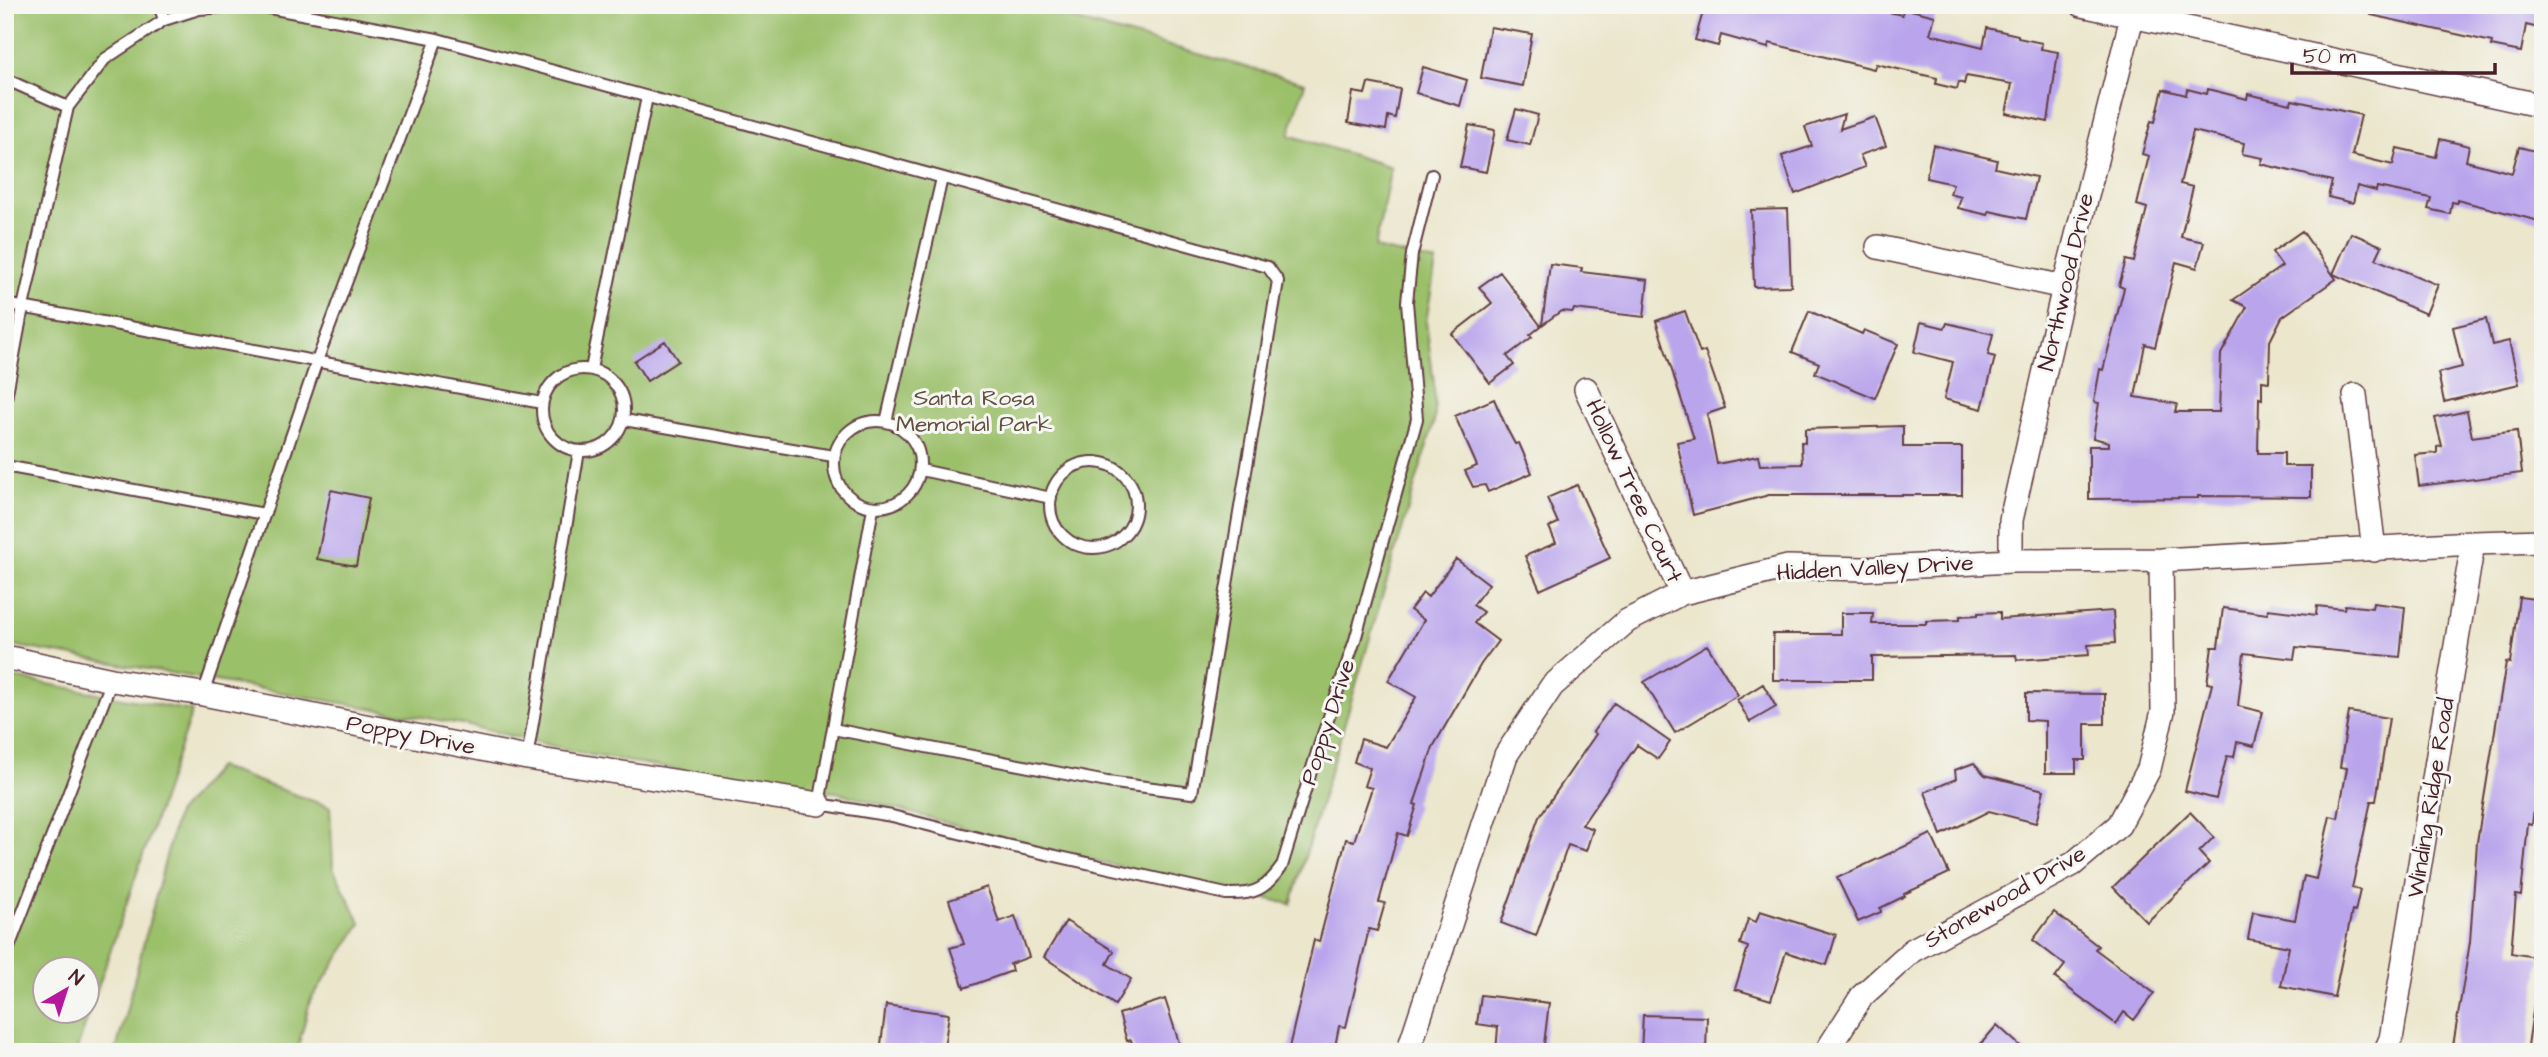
<svg xmlns="http://www.w3.org/2000/svg" width="2548" height="1057" viewBox="0 0 2548 1057" font-family="'Architects Daughter',sans-serif">
<style>
.green{fill:#9bc06b;stroke:#72704b;stroke-width:2;fill-rule:evenodd}
.building{fill:#baa5ec}
.lines{fill:none;stroke-linecap:round;stroke-linejoin:round}
.service-casing{stroke:#623d43;stroke-width:14}
.minor-casing{stroke:#623d43;stroke-width:26}
.service{stroke:#fff;stroke-width:10}
.minor{stroke:#fff;stroke-width:23}
.labels{text-anchor:middle;dominant-baseline:central;stroke-width:6;stroke-linejoin:round;paint-order:stroke}
.street-label{font-size:23px;fill:#4a1f2b;stroke:#f6f6f2}
.park-label{font-size:23px;fill:#624f3e;stroke:#f6f6f2}
</style>
<rect width="100%" height="100%" fill="#f6f6f2"/>
<filter id="ink" filterUnits="userSpaceOnUse"><feTurbulence type="fractalNoise" baseFrequency=".0143" numOctaves="2"/><feDisplacementMap in="SourceGraphic" scale="14" xChannelSelector="R" yChannelSelector="G"/><feConvolveMatrix kernelMatrix="1 2 1 2 8 2 1 2 1" color-interpolation-filters="sRGB"/></filter>
<filter id="wash" filterUnits="userSpaceOnUse"><feTurbulence type="fractalNoise" baseFrequency=".00686" numOctaves="4" result="noise"/><feDisplacementMap in="SourceGraphic" scale="28" xChannelSelector="R" yChannelSelector="G"/><feGaussianBlur stdDeviation="1.57" result="paint"/><feColorMatrix in="noise" values="0 0 0 0 0 0 0 0 0 0 0 0 0 0 0 0 0 1.4 0 .05"/><feComposite in="paint" operator="in"/></filter>
<g filter="url(#wash)">
<rect width="100%" height="100%" fill="#ebe6cc"/>
<path class="green" d="M 5,5 L 1020,5 L 1305,83 L 1289,135 L 1391,167 L 1375,248 L 1436,262 L 1426,322 L 1434,384 L 1435,418 L 1291,904 L 1045,850 L 836,792 L 790,789 L 591,755 L 461,724 L 5,644 Z
M 5,676 L 192,711 L 76,1052 L 5,1052 ZM 46,970 L 88,970 L 88,1012 L 46,1012 Z
M 218,767 L 330,807 L 333,868 L 361,924 L 310,1001 L 297,1052 L 111,1052 L 117,1047 L 177,814 Z"/>
<g id="blocks">
<path class="building" d="M 1705,5 L 1857,5 L 1902,15 L 1903,8 L 1935,16 L 1930,34 L 1983,47 L 1987,28 L 2018,35 L 2018,38 L 2042,43 L 2041,49 L 2058,52 L 2048,122 L 2006,113 L 2012,84 L 1966,76 L 1964,84 L 1959,82 L 1957,89 L 1936,84 L 1937,78 L 1876,64 L 1874,69 L 1769,43 L 1768,48 L 1721,35 L 1718,46 L 1695,40 Z
M 2372,5 L 2543,5 L 2543,29 L 2526,25 L 2521,52 L 2491,46 L 2492,42 L 2371,15 Z
M 1490,27 L 1532,34 L 1523,86 L 1481,78 Z
M 1423,67 L 1467,80 L 1460,106 L 1416,93 Z
M 1368,83 L 1400,89 L 1395,118 L 1388,116 L 1386,130 L 1348,123 L 1353,92 L 1365,94 Z
M 2163,89 L 2186,95 L 2187,89 L 2207,94 L 2208,89 L 2247,99 L 2248,94 L 2291,104 L 2292,100 L 2361,115 L 2352,155 L 2393,165 L 2397,148 L 2436,157 L 2440,139 L 2469,146 L 2466,161 L 2512,173 L 2519,147 L 2543,153 L 2543,222 L 2457,200 L 2457,203 L 2452,202 L 2450,214 L 2428,209 L 2431,198 L 2377,187 L 2376,191 L 2357,186 L 2353,203 L 2328,197 L 2332,181 L 2261,164 L 2263,158 L 2242,154 L 2244,143 L 2193,131 L 2180,184 L 2193,187 L 2181,237 L 2204,242 L 2197,268 L 2176,262 L 2155,347 L 2145,344 L 2135,397 L 2177,404 L 2175,412 L 2219,412 L 2221,354 L 2247,307 L 2233,300 L 2282,266 L 2272,252 L 2302,231 L 2336,279 L 2282,317 L 2270,341 L 2269,382 L 2262,381 L 2262,399 L 2259,398 L 2258,453 L 2284,453 L 2284,466 L 2311,466 L 2311,497 L 2198,496 L 2198,498 L 2089,499 L 2089,446 L 2109,446 L 2109,442 L 2093,438 L 2099,403 L 2094,402 L 2100,369 L 2103,370 L 2124,288 L 2119,286 L 2126,260 L 2134,262 L 2147,208 L 2137,205 L 2149,156 L 2142,154 L 2151,121 L 2155,122 Z
M 1516,109 L 1538,115 L 1530,145 L 1507,140 Z
M 1844,114 L 1840,129 L 1875,117 L 1886,146 L 1860,155 L 1865,167 L 1795,194 L 1782,156 L 1812,146 L 1805,127 Z
M 1469,125 L 1495,130 L 1486,172 L 1460,167 Z
M 1933,145 L 1997,160 L 1995,168 L 2036,177 L 2026,219 L 1989,211 L 1988,215 L 1958,208 L 1961,197 L 1950,194 L 1953,184 L 1926,178 Z
M 1788,209 L 1791,286 L 1754,287 L 1751,210 Z
M 2351,233 L 2382,246 L 2376,259 L 2438,285 L 2426,314 L 2333,274 Z
M 1550,264 L 1582,268 L 1581,272 L 1648,280 L 1644,317 L 1574,309 L 1573,312 L 1561,311 L 1542,325 Z
M 1500,272 L 1541,326 L 1530,335 L 1532,337 L 1507,356 L 1514,365 L 1490,383 L 1452,334 L 1492,303 L 1479,287 Z
M 1685,311 L 1700,353 L 1705,351 L 1725,408 L 1707,414 L 1717,464 L 1758,456 L 1760,465 L 1802,464 L 1801,442 L 1805,443 L 1805,429 L 1903,426 L 1903,447 L 1962,447 L 1962,495 L 1769,495 L 1693,515 L 1677,442 L 1694,439 L 1656,321 Z
M 1809,311 L 1862,334 L 1864,330 L 1898,344 L 1875,398 L 1815,373 L 1819,363 L 1792,352 Z
M 2486,319 L 2492,345 L 2509,341 L 2519,384 L 2444,402 L 2438,373 L 2462,367 L 2453,327 Z
M 1921,322 L 1945,328 L 1947,323 L 1993,334 L 1988,355 L 1995,357 L 1982,409 L 1944,399 L 1953,362 L 1914,352 Z
M 665,341 L 678,361 L 647,381 L 634,361 Z
M 1494,399 L 1507,429 L 1515,444 L 1519,443 L 1532,473 L 1488,492 L 1485,485 L 1473,487 L 1465,471 L 1477,466 L 1455,416 Z
M 2467,411 L 2472,437 L 2517,431 L 2522,473 L 2419,486 L 2415,455 L 2437,453 L 2437,447 L 2442,446 L 2435,418 Z
M 1577,485 L 1610,558 L 1540,590 L 1525,556 L 1556,543 L 1549,527 L 1558,523 L 1547,498 Z
M 331,490 L 369,498 L 356,566 L 317,559 Z
M 1456,559 L 1489,584 L 1473,605 L 1483,612 L 1474,623 L 1498,641 L 1481,664 L 1433,747 L 1414,804 L 1417,805 L 1407,836 L 1398,833 L 1379,902 L 1385,903 L 1377,931 L 1369,929 L 1346,1027 L 1339,1026 L 1334,1052 L 1288,1052 L 1314,940 L 1319,942 L 1346,839 L 1354,841 L 1372,788 L 1364,786 L 1370,768 L 1354,762 L 1361,739 L 1386,747 L 1416,697 L 1388,681 L 1424,620 L 1410,610 L 1423,593 L 1428,597 Z
M 2519,597 L 2543,600 L 2543,637 L 2539,667 L 2543,668 L 2543,787 L 2537,786 L 2532,825 L 2528,824 L 2521,896 L 2516,895 L 2511,953 L 2541,958 L 2527,1052 L 2452,1052 L 2470,942 L 2477,842 L 2506,662 L 2510,663 Z
M 2373,603 L 2405,607 L 2400,657 L 2296,647 L 2294,659 L 2244,653 L 2238,706 L 2263,712 L 2254,746 L 2237,742 L 2234,757 L 2227,756 L 2216,799 L 2185,791 L 2212,684 L 2207,683 L 2212,647 L 2218,647 L 2223,608 L 2267,614 L 2268,609 L 2316,615 L 2317,606 L 2344,609 L 2345,605 L 2372,608 Z
M 2113,611 L 2115,643 L 2088,645 L 2089,655 L 2017,660 L 2016,655 L 1872,657 L 1872,680 L 1773,680 L 1773,634 L 1841,634 L 1841,613 L 1873,613 L 1872,624 L 1926,624 L 1926,621 L 1960,620 L 1960,616 L 1978,615 L 1978,613 L 2000,612 L 2000,619 Z
M 1707,645 L 1738,695 L 1675,733 L 1644,682 Z
M 1763,684 L 1776,707 L 1750,722 L 1737,700 Z
M 2026,693 L 2105,694 L 2105,724 L 2085,724 L 2085,760 L 2076,760 L 2076,773 L 2045,773 L 2045,721 L 2026,720 Z
M 1614,703 L 1670,742 L 1658,759 L 1637,745 L 1582,825 L 1593,829 L 1586,851 L 1568,845 L 1536,936 L 1501,923 L 1539,817 L 1596,734 L 1593,732 Z
M 2349,712 L 2389,718 L 2376,801 L 2371,801 L 2352,888 L 2360,890 L 2355,912 L 2352,911 L 2334,997 L 2281,986 L 2289,947 L 2248,939 L 2253,912 L 2295,920 L 2304,876 L 2316,879 L 2330,816 L 2338,818 L 2347,768 L 2340,767 Z
M 1974,763 L 1985,775 L 2044,790 L 2036,823 L 1989,811 L 1941,835 L 1925,792 L 1956,779 L 1955,770 Z
M 2190,812 L 2214,837 L 2199,852 L 2209,863 L 2147,922 L 2113,887 Z
M 1931,834 L 1949,873 L 1904,894 L 1905,896 L 1880,908 L 1881,912 L 1858,922 L 1837,878 Z
M 987,887 L 999,922 L 1015,916 L 1029,957 L 1010,964 L 1012,971 L 964,988 L 950,948 L 964,944 L 949,900 Z
M 1760,911 L 1836,935 L 1827,965 L 1786,952 L 1771,1000 L 1735,989 L 1748,947 L 1740,944 L 1748,919 L 1756,922 Z
M 2054,912 L 2098,946 L 2095,949 L 2154,993 L 2134,1020 L 2124,1012 L 2116,1024 L 2055,978 L 2065,965 L 2033,940 Z
M 1066,921 L 1114,951 L 1107,964 L 1131,979 L 1115,1005 L 1044,957 Z
M 1481,995 L 1549,1003 L 1543,1052 L 1496,1052 L 1498,1027 L 1477,1024 Z
M 1165,999 L 1182,1052 L 1135,1052 L 1131,1040 L 1127,1041 L 1119,1014 Z
M 886,1005 L 949,1014 L 944,1048 L 919,1045 L 918,1052 L 880,1052 Z
M 1643,1015 L 1707,1017 L 1706,1052 L 1641,1052 Z
M 1997,1025 L 2027,1052 L 1974,1052 Z"/>
</g>
</g>
<g filter="url(#ink)">
<use href="#blocks" fill-opacity="0" stroke="#623d43" stroke-width="2"/>
<g class="lines">
<g class="service-casing">
<path id="service" d="M 159,5 L 164,20
M 253,5 L 437,39 L 1268,267 L 1278,281 L 1192,793 L 1107,782 L 833,729
M 5,79 L 68,107
M 5,304 L 542,403
M542 410a41 41 0 1 1 82 0a41 41 0 1 1-82 0Z
M 591,369 L 647,97
M 5,404 L 23,307 L 68,107 L 105,59 L 164,20 L 199,9 L 251,5
M 624,420 L 833,456
M834 464a43 43 0 1 1 86 0a43 43 0 1 1-86 0Z
M 886,422 L 942,178
M1050 505a43 43 0 1 1 86 0a43 43 0 1 1-86 0Z
M 5,466 L 264,514
M 921,470 L 1051,498
M 873,508 L 819,804 L 892,816 L 1006,845 L 1226,894 C 1255,895 1266,889 1282,866 L 1317,752 L 1355,640 L 1417,419 L 1407,302 L 1412,254 L 1432,175
M 203,694 L 317,361 L 437,39
M 527,758 L 579,451
M 5,958 L 112,680"/>
</g>
<g class="minor-casing">
<path id="minor" d="M 2082,5 L 2543,106
M 1878,247 L 2064,287
M 1586,389 L 1682,593
M 2355,395 L 2374,550
M 2011,561 L 2011,520 L 2064,287 L 2135,5
M 5,657 L 112,680 L 203,694 L 527,758 L 819,804
M 1408,1052 L 1506,755 L 1552,686 L 1627,621 L 1682,593 L 1788,567 L 1864,569 L 2011,561 L 2161,560 L 2473,543 L 2543,541
M 1826,1052 L 1862,996 L 1913,950 L 2073,864 L 2119,825 L 2149,769 L 2163,711 L 2161,560
M 2385,1052 L 2391,1039 L 2473,543"/>
</g>
<use href="#service" class="service"/>
<use href="#minor" class="minor"/>
</g>
</g>
<g class="labels">
<g class="street-label">
<text transform="translate(2066 282) rotate(-77)">Northwood Drive</text>
<text transform="translate(1634 491) rotate(65)">Hollow Tree Court</text>
<text transform="translate(1875 568) rotate(-3)">Hidden Valley Drive</text>
<text transform="translate(1328 722) rotate(-72)">Poppy Drive</text>
<text transform="translate(411 735) rotate(11)">Poppy Drive</text>
<text transform="translate(2431 798) rotate(-81)">Winding Ridge Road</text>
<text transform="translate(2005 897) rotate(-30)">Stonewood Drive</text>
</g>
<g class="park-label">
<text x="974" y="398">Santa Rosa<tspan x="974" dy="26">Memorial Park</tspan></text>
</g>
</g>
<rect width="2548" height="1057" fill="none" stroke="#f6f6f2" stroke-width="28"/>
<g transform="translate(66 990) rotate(39)"><circle r="33" fill="#f6f6f2" stroke="#b1a0a2" stroke-width="2"/>
<path d="M0-5L12 26L0 18L-12 26Z" fill="#b5179e"/>
<text y="-10" font-size="19" font-weight="bold" text-anchor="middle" fill="#4a1f2b">N</text>
</g>
<path d="M2292 63v10h203v-10" fill="none" stroke="#4a1f2b" stroke-width="3.5"/>
<text x="2303" y="63" font-size="21" fill="#4a1f2b" stroke="#f6f6f2" stroke-width="5" paint-order="stroke">50 m</text>
</svg>
